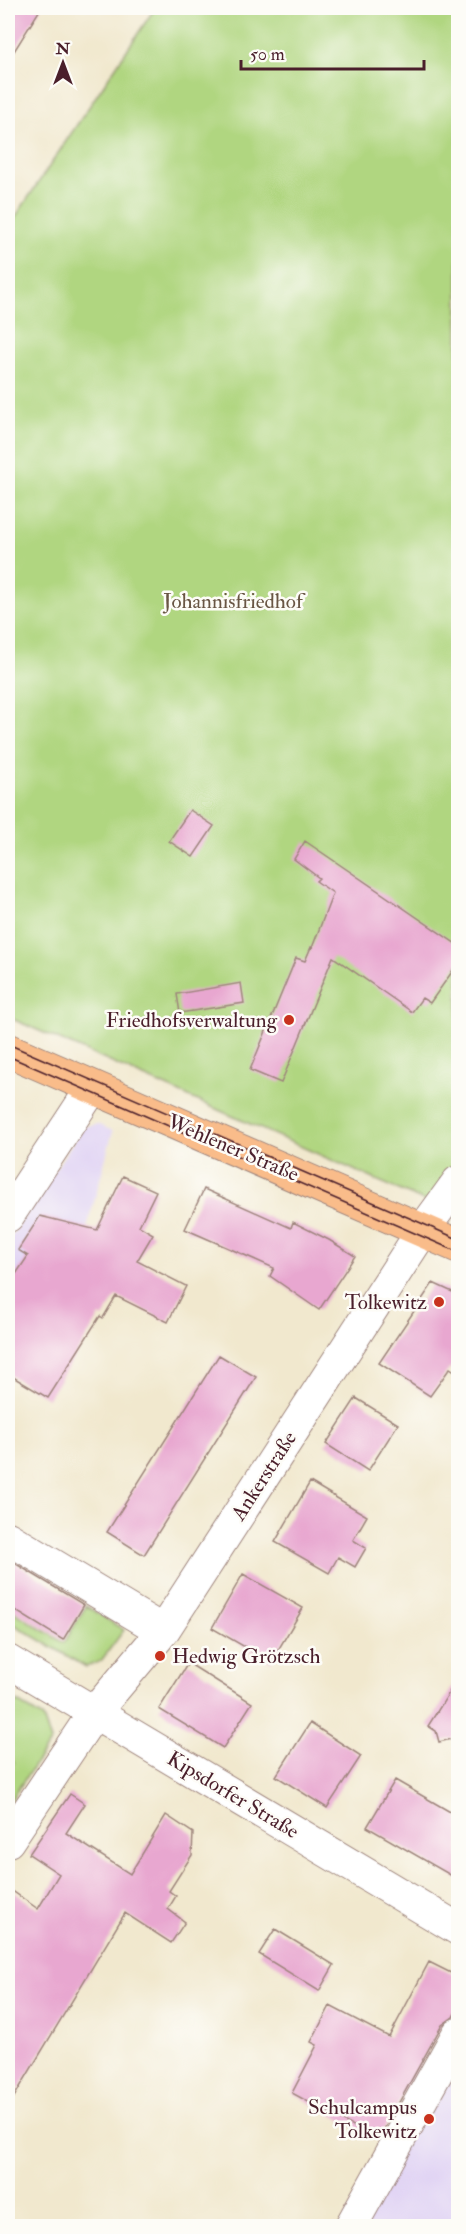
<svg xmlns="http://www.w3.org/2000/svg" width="466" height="2234" viewBox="0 0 466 2234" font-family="'IM FELL Double Pica',serif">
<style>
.built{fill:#e1d4f4}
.green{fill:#b0d680;stroke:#7d7a56;stroke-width:1.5}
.building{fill:#e8a7d0}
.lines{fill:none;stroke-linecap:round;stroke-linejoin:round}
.minor-casing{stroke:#9e847c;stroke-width:34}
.major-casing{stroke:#9e847c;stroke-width:35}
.minor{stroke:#fff;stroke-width:32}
.major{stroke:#f9bc8a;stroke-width:33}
.tram{stroke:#4a1f2b;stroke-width:1.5}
.poi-dot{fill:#c8321e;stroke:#fdfcf7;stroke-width:2}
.labels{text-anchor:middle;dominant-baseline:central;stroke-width:5;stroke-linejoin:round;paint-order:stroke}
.park-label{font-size:21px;fill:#695644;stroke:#fdfcf7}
.poi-label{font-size:21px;fill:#4a1f2b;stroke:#fdfcf7;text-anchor:end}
.street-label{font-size:21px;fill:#4a1f2b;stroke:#fdfcf7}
</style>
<rect width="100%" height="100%" fill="#fdfcf7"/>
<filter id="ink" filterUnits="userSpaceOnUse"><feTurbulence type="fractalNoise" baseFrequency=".0167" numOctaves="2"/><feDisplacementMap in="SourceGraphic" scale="12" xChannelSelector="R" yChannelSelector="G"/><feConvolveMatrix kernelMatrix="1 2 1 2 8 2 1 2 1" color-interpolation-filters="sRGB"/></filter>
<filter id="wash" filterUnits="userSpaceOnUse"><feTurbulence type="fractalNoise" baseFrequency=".008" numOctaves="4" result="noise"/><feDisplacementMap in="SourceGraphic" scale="24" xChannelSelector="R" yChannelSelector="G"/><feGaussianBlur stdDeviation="1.35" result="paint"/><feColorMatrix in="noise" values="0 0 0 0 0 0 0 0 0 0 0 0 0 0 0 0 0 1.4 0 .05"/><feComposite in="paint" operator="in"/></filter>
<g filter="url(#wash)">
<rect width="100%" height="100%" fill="#f1e8ce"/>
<path class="built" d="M 97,1124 L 113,1131 L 63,1317 L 8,1283 L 8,1242 L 83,1127 Z
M 458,2011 L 458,2226 L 341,2226 Z"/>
<path class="green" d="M 155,8 L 458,8 L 458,1216 L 8,1017 L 8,228 Z
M 86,1606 L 124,1630 L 101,1661 L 86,1667 L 8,1621 L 8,1608 L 64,1643 Z
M 8,1696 L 43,1718 L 51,1741 L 8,1804 L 8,1770 L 13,1762 L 8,1758 Z"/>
<g id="blocks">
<path class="building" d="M 8,8 L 41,8 L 8,61 Z
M 190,810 L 214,826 L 193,857 L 169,841 Z
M 305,841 L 459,946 L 459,962 L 430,1003 L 422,998 L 412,1012 L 333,957 L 281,1083 L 250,1070 L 296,958 L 305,961 L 311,947 L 312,948 L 333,893 L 316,881 L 319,878 L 294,859 Z
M 241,983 L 244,1003 L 180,1013 L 177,994 Z
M 123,1176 L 156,1191 L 139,1226 L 153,1234 L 137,1261 L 186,1286 L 168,1322 L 116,1296 L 103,1318 L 100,1316 L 48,1398 L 8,1374 L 8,1286 L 28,1256 L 18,1250 L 40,1216 L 97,1230 Z
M 204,1189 L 291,1228 L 293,1222 L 329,1240 L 355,1256 L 319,1310 L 270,1276 L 274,1268 L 185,1229 Z
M 433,1283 L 459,1295 L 459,1374 L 450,1368 L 430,1396 L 379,1363 Z
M 219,1355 L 256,1377 L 144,1555 L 107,1532 Z
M 356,1398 L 398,1424 L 368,1471 L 326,1444 Z
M 310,1482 L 367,1516 L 353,1540 L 366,1548 L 355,1567 L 338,1557 L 329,1573 L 275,1542 Z
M 8,1559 L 84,1605 L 63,1640 L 8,1606 Z
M 243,1574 L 303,1608 L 271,1662 L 212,1628 Z
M 188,1663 L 252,1703 L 223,1748 L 159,1709 Z
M 459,1677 L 459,1737 L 439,1742 L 436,1731 L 428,1726 Z
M 310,1723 L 361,1756 L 327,1808 L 276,1776 Z
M 395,1780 L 459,1817 L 459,1880 L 367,1827 Z
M 70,1794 L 85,1804 L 66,1833 L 130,1874 L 166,1815 L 193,1833 L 192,1855 L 169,1891 L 176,1896 L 168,1909 L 185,1922 L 171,1943 L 125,1913 L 8,2107 L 8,1888 L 38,1909 L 59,1874 L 29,1854 Z
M 275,1929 L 334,1965 L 319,1991 L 259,1954 Z
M 429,1962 L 459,1977 L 459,2006 L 453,2017 L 442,2025 L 378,2140 L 292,2093 L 317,2045 L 311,2042 L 330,2006 L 389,2037 Z"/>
</g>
</g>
<g filter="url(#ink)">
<use href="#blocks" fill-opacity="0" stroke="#9e847c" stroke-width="1.5"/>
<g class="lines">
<g class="minor-casing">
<path id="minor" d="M 8,1216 L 93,1087
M 8,1538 L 163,1631
M 8,1661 L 458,1929
M 8,1841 L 94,1713 L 163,1631 L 423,1230 L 458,1182
M 351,2226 L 458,2034"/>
</g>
<g class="major-casing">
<path id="major" d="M 8,1050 L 458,1246"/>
</g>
<use href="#minor" class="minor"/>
<use href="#major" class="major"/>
<path class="tram" d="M 8,1044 L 458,1239
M 8,1056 L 458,1252"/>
</g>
</g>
<g class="poi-dot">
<circle cx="289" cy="1020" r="6"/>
<circle cx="439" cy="1302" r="6"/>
<circle cx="160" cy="1656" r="6"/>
<circle cx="429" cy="2119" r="6"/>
</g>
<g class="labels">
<g class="park-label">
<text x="233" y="601">Johannisfriedhof</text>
</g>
<g class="poi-label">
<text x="277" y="1020">Friedhofsverwaltung</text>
<text x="427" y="1302">Tolkewitz</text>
<text x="172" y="1656" text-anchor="start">Hedwig Grötzsch</text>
<text x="417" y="2107">Schulcampus<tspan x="417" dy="24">Tolkewitz</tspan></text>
</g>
<g class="street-label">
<text transform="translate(233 1148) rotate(23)">Wehlener Straße</text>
<text transform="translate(264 1476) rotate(-57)">Ankerstraße</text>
<text transform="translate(233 1795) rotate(31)">Kipsdorfer Straße</text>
</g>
</g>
<rect width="466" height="2234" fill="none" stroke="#fdfcf7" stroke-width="30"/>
<g transform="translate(63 63)" stroke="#fdfcf7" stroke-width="4.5" paint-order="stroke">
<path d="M0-4.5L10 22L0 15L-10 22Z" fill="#4a1f2b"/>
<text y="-9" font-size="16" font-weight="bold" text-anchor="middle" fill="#4a1f2b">N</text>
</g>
<path d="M241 60v9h183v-9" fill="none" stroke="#4a1f2b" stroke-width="3"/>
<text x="250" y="60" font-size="18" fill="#4a1f2b" stroke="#fdfcf7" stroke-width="4.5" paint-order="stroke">50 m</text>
</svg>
